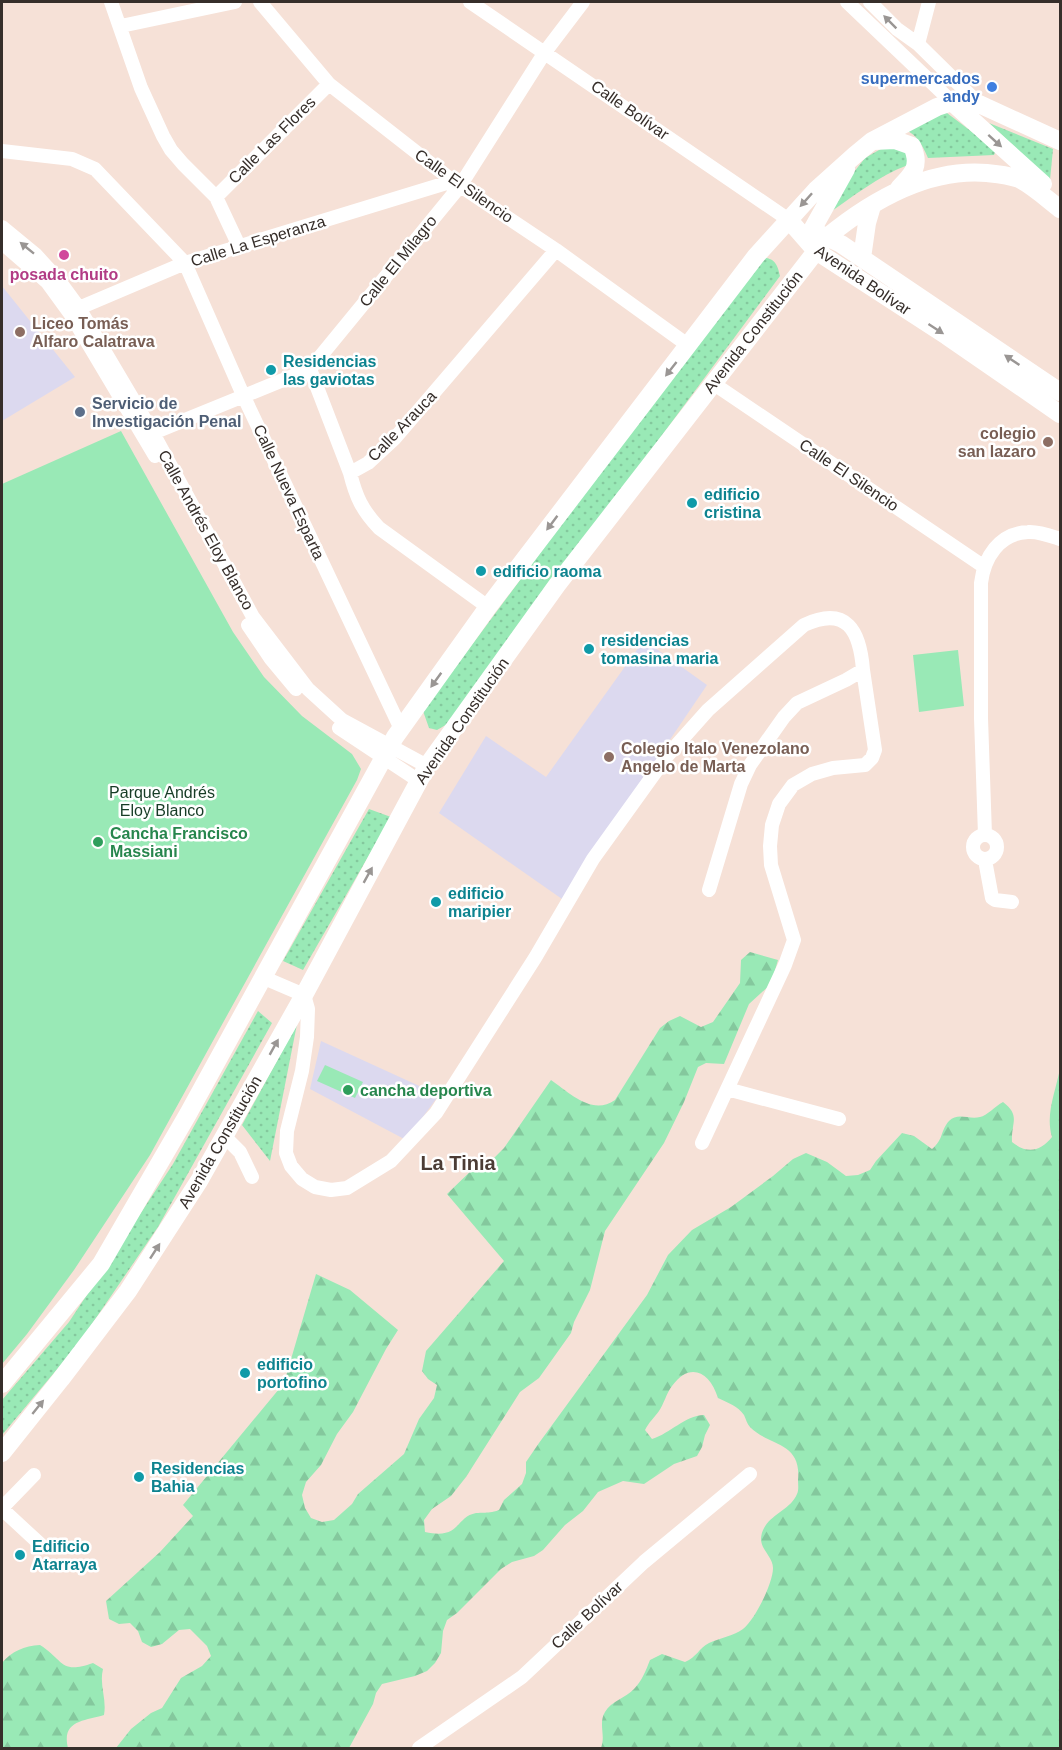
<svg xmlns="http://www.w3.org/2000/svg" width="1062" height="1750" viewBox="0 0 1062 1750" font-family="Arial,sans-serif">
<style>
.education{fill:#dcd9ef}
.grass{fill:url(#grass-dots)}
.forest{fill:url(#forest-firs)}
.park{fill:#99e9b6}
.lines{fill:none;stroke-linecap:round;stroke-linejoin:round}
.street{stroke:#fff;stroke-width:14}
.secondary{stroke:#fff;stroke-width:18}
.oneway{fill:#9a9694}
.shop-dot{fill:#3f7fe0;stroke:#fff;stroke-width:2}
.hotel-dot{fill:#d1479c;stroke:#fff;stroke-width:2}
.education-dot{fill:#8d6e63;stroke:#fff;stroke-width:2}
.culture-dot{fill:#0f9aa8;stroke:#fff;stroke-width:2}
.service-dot{fill:#5c6f8a;stroke:#fff;stroke-width:2}
.leisure-dot{fill:#2e9e5b;stroke:#fff;stroke-width:2}
.labels{text-anchor:middle;dominant-baseline:central;stroke-width:5;stroke-linejoin:round;paint-order:stroke}
.shop-label{font-size:16px;font-weight:bold;fill:#366cbe;stroke:#fff;text-anchor:end}
.street-label{font-size:16px;fill:#362e2a;stroke:#fff}
.hotel-label{font-size:16px;font-weight:bold;fill:#b23c85;stroke:#fff}
.education-label{font-size:16px;font-weight:bold;fill:#785e54;stroke:#fff;text-anchor:start}
.culture-label{font-size:16px;font-weight:bold;fill:#0d838f;stroke:#fff;text-anchor:start}
.service-label{font-size:16px;font-weight:bold;fill:#4e5e75;stroke:#fff;text-anchor:start}
.park-label{font-size:16px;fill:#173c26;stroke:#fff}
.leisure-label{font-size:16px;font-weight:bold;fill:#27864d;stroke:#fff;text-anchor:start}
.quarter-label{font-size:20px;font-weight:bold;fill:#4c3c35;stroke:#fff}
</style>
<defs>
<pattern id="grass-dots" width="8" height="8" patternUnits="userSpaceOnUse" patternTransform="scale(1.5)"><rect width="8" height="8" fill="#99e9b6"/><path d="M2 2h.1M6 6h.1" fill="none" stroke="#84c89d" stroke-width="1.8" stroke-linecap="round"/></pattern>
<pattern id="forest-firs" width="22" height="20" patternUnits="userSpaceOnUse" patternTransform="scale(1.5)"><rect width="22" height="20" fill="#99e9b6"/><path d="M5 1l3.5 6h-7zM16 11l3.5 6h-7z" fill="#84c89d"/></pattern>
</defs>
<rect width="100%" height="100%" fill="#f6e1d7"/>
<path class="education" d="M 2,286 L 75,377 L 2,421 Z
M 644,640 L 707,685 L 562,899 L 439,813 L 486,736 L 546,777 Z
M 321,1041 L 439,1095 L 406,1140 L 310,1089 Z"/>
<path class="grass" d="M 939,107 L 996,150 L 994,155 L 928,158 C 922,144 917,135 904,129 Z
M 989,123 L 1053,149 L 1050,180 Z
M 886,146 L 906,151 L 908,165 C 878,176 851,198 825,216 L 835,196 L 865,158 Z
M 759,257 C 774,258 777,262 780,276 L 449,723 L 437,730 L 429,728 L 423,711 Z
M 369,809 L 391,817 L 303,970 L 283,961 Z
M 258,1011 L 272,1023 L 158,1227 L 79,1343 L 2,1435 L 2,1400 L 69,1322 L 173,1164 Z
M 297,1024 L 270,1161 L 242,1125 Z"/>
<path class="forest" d="M 750,952 L 778,960 L 771,984 L 749,1004 L 724,1064 L 706,1063 L 698,1067 L 684,1102 L 664,1143 L 605,1231 L 590,1290 L 574,1322 L 571,1333 L 539,1378 L 520,1392 L 466,1477 L 451,1496 L 432,1509 L 424,1520 L 425,1532 C 461,1540 455,1517 476,1513 C 485,1512 488,1514 499,1510 L 504,1500 L 522,1484 L 526,1473 L 526,1462 L 539,1443 L 647,1295 L 668,1255 L 692,1230 L 731,1207 L 773,1176 L 793,1159 L 806,1153 L 827,1162 L 846,1176 L 858,1175 L 870,1170 L 876,1161 L 902,1133 L 914,1136 L 932,1149 C 944,1139 940,1131 949,1121 C 958,1112 969,1120 980,1117 C 987,1116 995,1106 1003,1102 C 1021,1116 1011,1122 1012,1142 C 1027,1154 1040,1152 1052,1137 C 1045,1114 1056,1091 1060,1068 L 1060,1748 L 601,1748 C 606,1735 598,1724 605,1712 C 611,1701 626,1698 634,1689 C 642,1681 646,1670 650,1660 L 662,1654 L 685,1662 C 697,1657 698,1649 709,1643 C 720,1638 733,1636 743,1629 C 755,1620 773,1583 773,1568 C 773,1557 761,1550 761,1539 C 762,1516 790,1512 797,1494 C 799,1490 798,1484 798,1480 C 802,1441 768,1446 750,1427 C 747,1424 746,1419 744,1415 C 738,1406 728,1403 718,1398 C 710,1372 690,1361 672,1386 C 666,1394 664,1404 659,1411 C 654,1418 649,1422 645,1430 L 652,1439 C 671,1433 684,1416 704,1415 L 710,1425 L 705,1435 L 702,1447 L 697,1456 L 674,1464 L 644,1484 L 623,1481 L 598,1492 L 583,1511 L 565,1525 L 543,1550 L 534,1556 L 512,1562 L 501,1569 L 457,1613 L 447,1620 L 443,1631 L 441,1653 L 435,1663 L 427,1671 L 415,1676 L 382,1684 L 376,1693 L 373,1704 L 349,1748 L 116,1748 L 131,1729 L 151,1713 L 162,1708 L 181,1678 L 202,1666 L 211,1656 L 207,1646 L 190,1629 L 179,1630 L 162,1644 L 151,1647 L 142,1642 L 138,1631 L 130,1623 L 119,1624 L 109,1619 L 106,1601 L 160,1552 L 193,1516 L 183,1505 L 284,1383 L 316,1274 L 350,1290 L 398,1330 L 386,1349 L 353,1412 L 337,1434 L 321,1465 L 306,1482 L 302,1495 L 305,1508 L 311,1518 L 322,1522 L 334,1520 L 352,1504 L 358,1494 L 404,1454 L 419,1419 L 434,1398 L 437,1385 L 428,1379 L 422,1371 L 426,1351 L 504,1261 L 447,1194 L 477,1165 L 494,1158 L 504,1148 L 551,1080 C 570,1093 592,1116 615,1100 L 660,1028 L 669,1021 L 680,1016 L 701,1027 L 713,1022 L 740,983 L 741,960 Z
M 40,1645 C 64,1660 60,1675 93,1663 L 103,1669 C 99,1685 107,1699 104,1715 C 85,1721 61,1720 68,1748 L 2,1748 L 2,1663 C 12,1651 24,1646 40,1645 Z"/>
<path class="park" d="M 121,431 L 233,632 L 264,677 L 302,716 L 352,754 L 361,769 L 357,780 L 150,1155 L 74,1270 L 27,1334 L 2,1364 L 2,484 Z
M 958,650 L 964,706 L 919,712 L 913,655 Z
M 325,1065 L 363,1082 L 355,1098 L 317,1081 Z"/>
<g class="lines">
<path class="street" d="M 111,2 L 141,88 L 163,136 L 171,150 L 183,164 L 216,197 L 239,246
M 260,2 L 329,84 L 453,181 L 556,250 L 689,346
M 470,2 L 789,220
M 847,2 L 952,102
M 870,2 L 897,29 L 918,44 L 979,104
M 121,26 L 235,2
M 918,44 L 929,2
M 2,151 L 72,159 L 95,169 L 185,263 L 243,395 L 401,729
M 216,197 L 329,84
M 2,227 L 36,255 L 57,278 L 79,308 L 153,433 L 253,617 L 308,689 L 342,720 L 427,766
M 2,243 L 47,282 L 71,315 L 155,456
M 73,313 L 79,308 L 185,263 L 453,181
M 310,369 L 350,473
M 714,384 L 983,566
M 147,438 L 153,433 L 310,369 L 460,186 L 545,52 L 583,2
M 488,607 L 379,528 C 362,510 356,497 350,473 L 368,463 L 395,438 L 556,250
M 248,625 L 271,659 L 296,689
M 339,728 L 419,781
M973 847a12 12 0 1 1 24 0a12 12 0 1 1-24 0Z
M 985,835 L 981,718 L 981,583 C 984,558 999,533 1028,532 C 1038,531 1051,536 1060,539
M 985,860 L 992,898 L 995,900 L 1012,902
M 262,977 L 304,995 L 308,1009 L 307,1037 L 302,1071 L 287,1131 L 286,1153 L 291,1166 L 302,1179 L 315,1187 L 331,1190 L 347,1188 L 391,1161 L 436,1113 L 535,958 L 593,859 L 667,756 L 708,710 L 804,625 C 847,605 860,631 863,670 L 846,680 L 797,703 L 784,717 L 750,765 L 741,784 L 709,890
M 727,1089 L 839,1119
M 224,1136 L 240,1152 L 252,1177
M 702,1143 L 785,965 L 794,940 L 771,865 L 770,846 L 772,825 L 779,804 L 793,785 L 812,774 L 833,768 L 865,765 L 872,758 L 875,750 L 863,670
M 2,1508 L 34,1475
M 2,1509 L 41,1545
M 419,1748 L 522,1677 L 644,1562 L 750,1474"/>
<path class="secondary" d="M 952,102 L 1043,184
M 873,141 L 895,140 L 912,146 C 921,166 913,174 899,188
M 789,220 L 816,251 L 947,336 L 1060,414
M 812,230 L 846,169
M 818,233 L 841,244 L 1060,392
M 862,258 L 867,223 L 872,206
M 2,1384 L 101,1264 L 188,1114 L 395,737 L 488,607 L 756,256 L 816,190 L 855,155 L 872,141 L 937,107 L 952,102 L 979,104 L 1060,141
M 2,1453 L 61,1379 L 128,1291 L 199,1181 L 304,995 L 427,766 L 557,585 L 827,237 C 871,201 928,168 987,173 C 997,174 1009,175 1019,179 C 1033,186 1047,199 1060,209"/>
</g>
<defs><path id="oneway-solid" d="M-6-.8H1V-3.2L6.5 0L1 3.2V.8H-6Z" transform="scale(1.5)"/></defs>
<g class="oneway">
<use href="#oneway-solid" transform="translate(890 22) rotate(-135)"/>
<use href="#oneway-solid" transform="translate(995 141) rotate(42)"/>
<use href="#oneway-solid" transform="translate(806 200) rotate(132)"/>
<use href="#oneway-solid" transform="translate(27 248) rotate(-141)"/>
<use href="#oneway-solid" transform="translate(936 329) rotate(33)"/>
<use href="#oneway-solid" transform="translate(1012 360) rotate(-146)"/>
<use href="#oneway-solid" transform="translate(671 369) rotate(128)"/>
<use href="#oneway-solid" transform="translate(552 523) rotate(127)"/>
<use href="#oneway-solid" transform="translate(436 680) rotate(126)"/>
<use href="#oneway-solid" transform="translate(368 875) rotate(-61)"/>
<use href="#oneway-solid" transform="translate(274 1047) rotate(-61)"/>
<use href="#oneway-solid" transform="translate(155 1251) rotate(-57)"/>
<use href="#oneway-solid" transform="translate(38 1407) rotate(-51)"/>
</g>
<circle class="shop-dot" cx="992" cy="87" r="6"/>
<circle class="hotel-dot" cx="64" cy="255" r="6"/>
<g class="education-dot">
<circle cx="20" cy="332" r="6"/>
<circle cx="1048" cy="442" r="6"/>
<circle cx="609" cy="757" r="6"/>
</g>
<g class="culture-dot">
<circle cx="271" cy="370" r="6"/>
<circle cx="692" cy="503" r="6"/>
<circle cx="481" cy="571" r="6"/>
<circle cx="589" cy="649" r="6"/>
<circle cx="436" cy="902" r="6"/>
<circle cx="245" cy="1373" r="6"/>
<circle cx="139" cy="1477" r="6"/>
<circle cx="20" cy="1555" r="6"/>
</g>
<circle class="service-dot" cx="80" cy="412" r="6"/>
<g class="leisure-dot">
<circle cx="98" cy="842" r="6"/>
<circle cx="348" cy="1090" r="6"/>
</g>
<g class="labels">
<g class="shop-label">
<text x="980" y="78">supermercados<tspan x="980" dy="18">andy</tspan></text>
</g>
<g class="street-label">
<text transform="translate(630 110) rotate(35)">Calle Bolívar</text>
<text transform="translate(272 140) rotate(-45)">Calle Las Flores</text>
<text transform="translate(464 186) rotate(35)">Calle El Silencio</text>
<text transform="translate(258 241) rotate(-17)">Calle La Esperanza</text>
<text transform="translate(398 261) rotate(-51)">Calle El Milagro</text>
<text transform="translate(863 280) rotate(34)">Avenida Bolívar</text>
<text transform="translate(753 332) rotate(-52)">Avenida Constitución</text>
<text transform="translate(402 426) rotate(-46)">Calle Arauca</text>
<text transform="translate(849 475) rotate(34)">Calle El Silencio</text>
<text transform="translate(289 492) rotate(65)">Calle Nueva Esparta</text>
<text transform="translate(206 530) rotate(61)">Calle Andrés Eloy Blanco</text>
<text transform="translate(462 721) rotate(-55)">Avenida Constitución</text>
<text transform="translate(220 1142) rotate(-60)">Avenida Constitución</text>
<text transform="translate(587 1615) rotate(-43)">Calle Bolívar</text>
</g>
<g class="hotel-label">
<text x="64" y="274">posada chuito</text>
</g>
<g class="education-label">
<text x="32" y="323">Liceo Tomás<tspan x="32" dy="18">Alfaro Calatrava</tspan></text>
<text x="1036" y="433" text-anchor="end">colegio<tspan x="1036" dy="18">san lazaro</tspan></text>
<text x="621" y="748">Colegio Italo Venezolano<tspan x="621" dy="18">Angelo de Marta</tspan></text>
</g>
<g class="culture-label">
<text x="283" y="361">Residencias<tspan x="283" dy="18">las gaviotas</tspan></text>
<text x="704" y="494">edificio<tspan x="704" dy="18">cristina</tspan></text>
<text x="493" y="571">edificio raoma</text>
<text x="601" y="640">residencias<tspan x="601" dy="18">tomasina maria</tspan></text>
<text x="448" y="893">edificio<tspan x="448" dy="18">maripier</tspan></text>
<text x="257" y="1364">edificio<tspan x="257" dy="18">portofino</tspan></text>
<text x="151" y="1468">Residencias<tspan x="151" dy="18">Bahia</tspan></text>
<text x="32" y="1546">Edificio<tspan x="32" dy="18">Atarraya</tspan></text>
</g>
<g class="service-label">
<text x="92" y="403">Servicio de<tspan x="92" dy="18">Investigación Penal</tspan></text>
</g>
<g class="park-label">
<text x="162" y="792">Parque Andrés<tspan x="162" dy="18">Eloy Blanco</tspan></text>
</g>
<g class="leisure-label">
<text x="110" y="833">Cancha Francisco<tspan x="110" dy="18">Massiani</tspan></text>
<text x="360" y="1090">cancha deportiva</text>
</g>
<g class="quarter-label">
<text x="458" y="1163">La Tinia</text>
</g>
</g>
<rect width="1062" height="1750" fill="none" stroke="#362e2a" stroke-width="6"/>
</svg>
